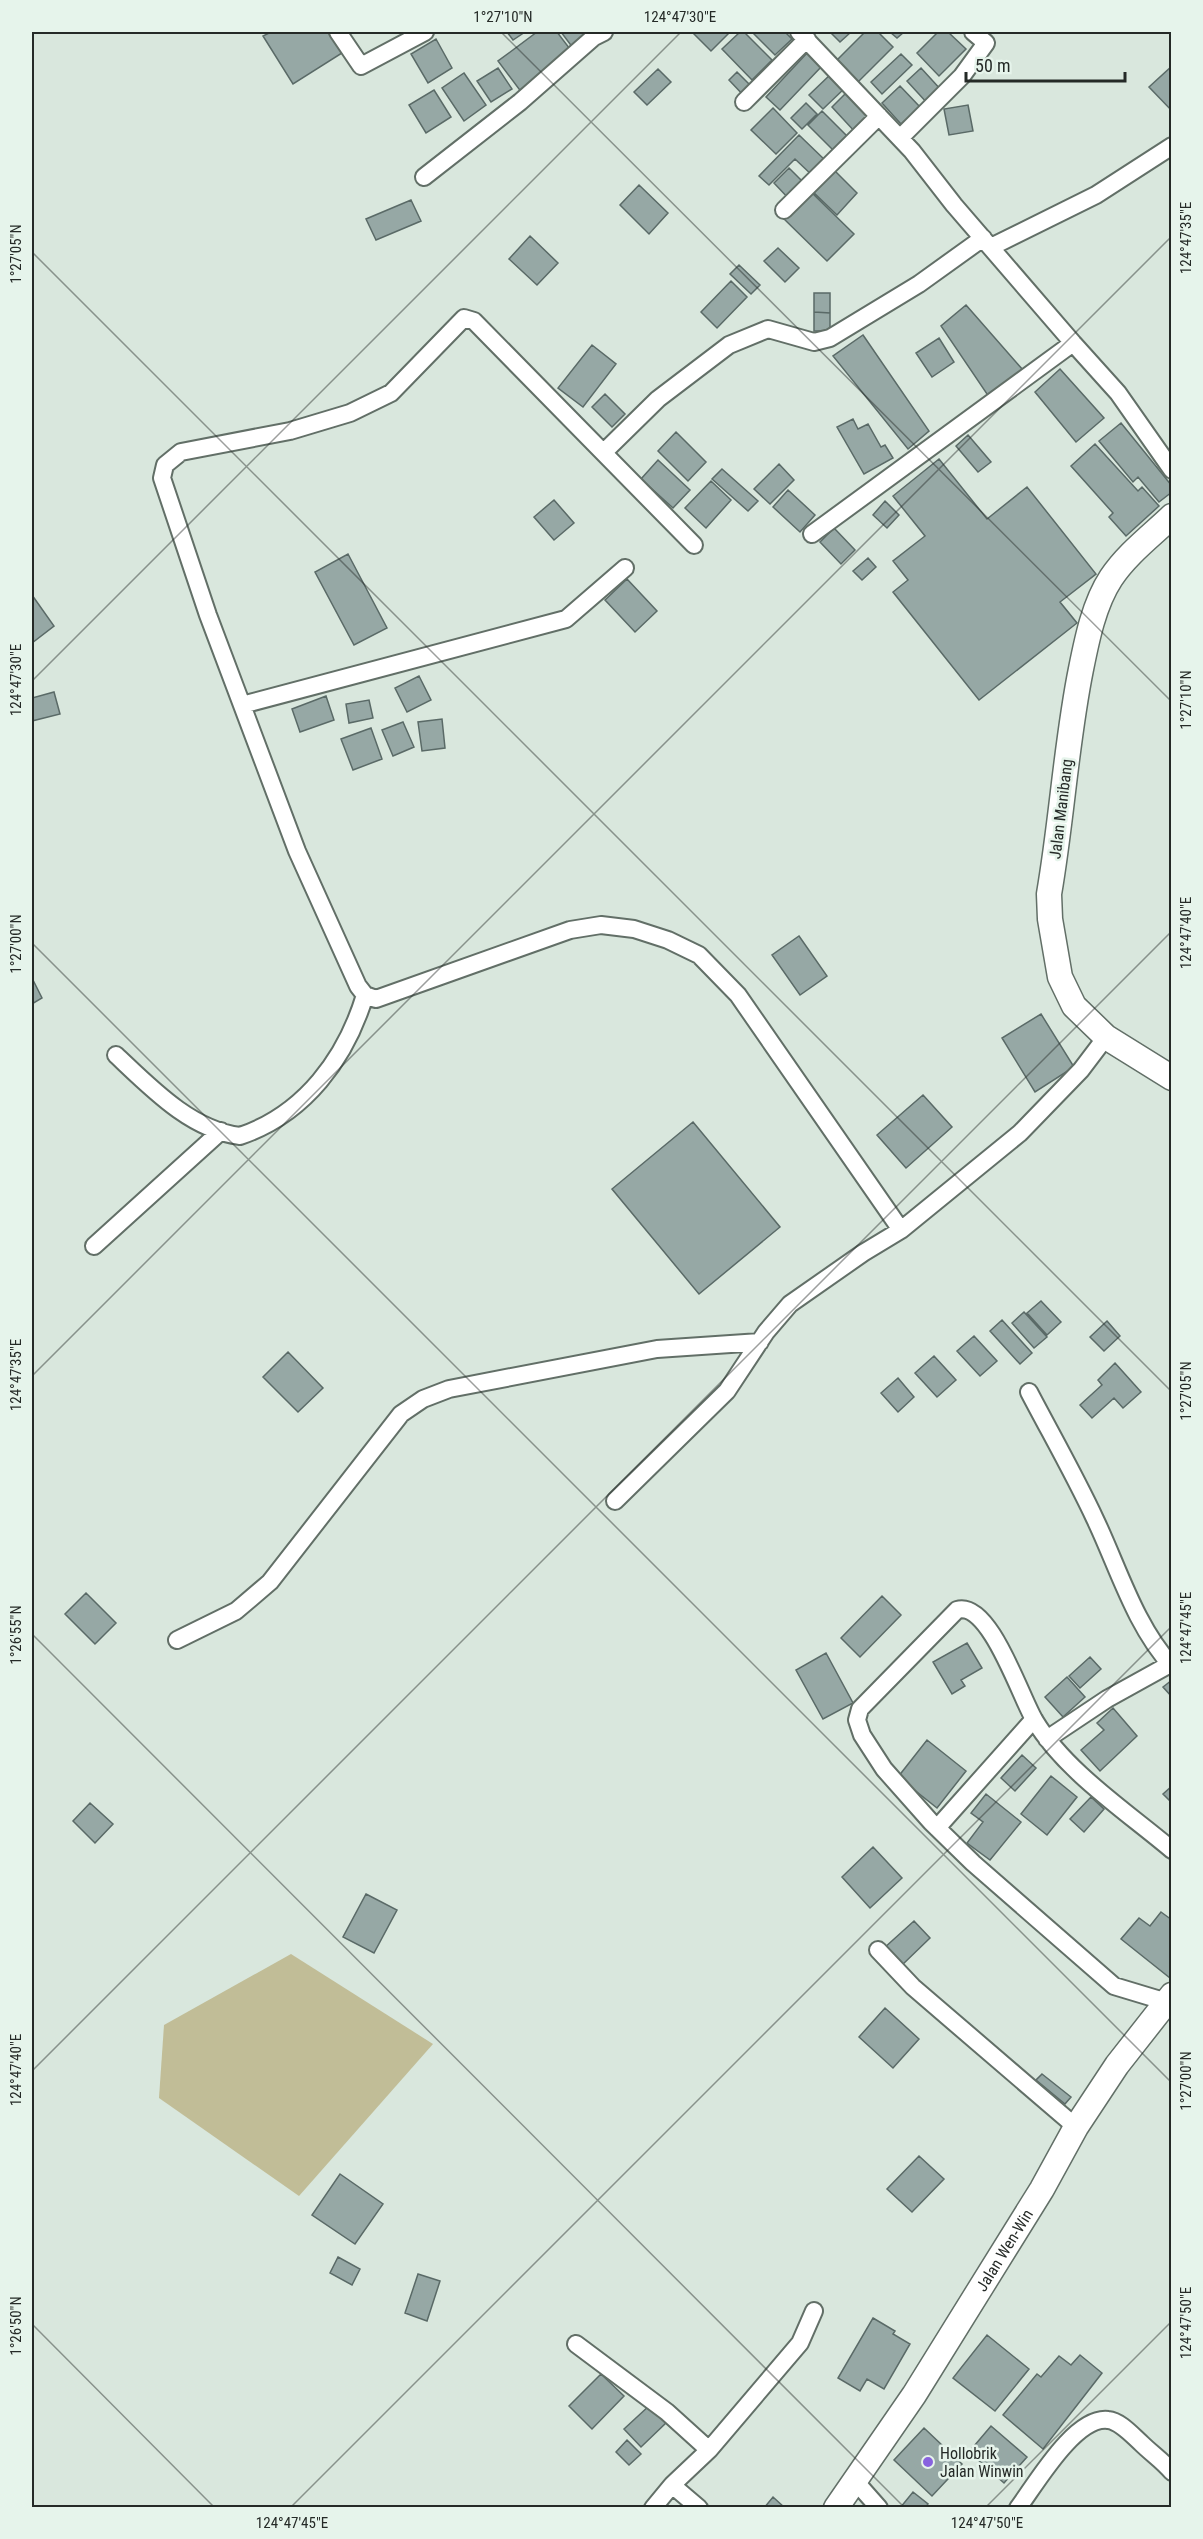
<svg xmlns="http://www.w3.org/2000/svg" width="1203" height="2539" viewBox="0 0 1203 2539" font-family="'Roboto Condensed',sans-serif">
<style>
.green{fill:#c1bd97}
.building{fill:#96a8a5;stroke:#5a6a67;stroke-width:1.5}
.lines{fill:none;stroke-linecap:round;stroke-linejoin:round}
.street-casing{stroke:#626f67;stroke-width:20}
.secondary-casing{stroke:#626f67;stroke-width:27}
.street{stroke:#fff;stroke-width:16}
.secondary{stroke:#fff;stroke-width:24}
.ticks{fill:none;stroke:#252a27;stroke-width:1.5;stroke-opacity:0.45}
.poi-dot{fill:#8863de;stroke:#e6f4eb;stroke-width:2}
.labels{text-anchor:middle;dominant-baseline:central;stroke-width:5;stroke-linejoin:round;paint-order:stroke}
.street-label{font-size:16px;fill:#252a27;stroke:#e6f4eb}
.poi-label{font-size:16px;fill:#252a27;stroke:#e6f4eb;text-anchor:start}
.neatline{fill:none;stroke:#252a27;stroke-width:2}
.ticks-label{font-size:15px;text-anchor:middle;fill:#252a27}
</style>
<rect width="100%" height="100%" fill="#d9e7dd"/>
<path class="green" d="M 291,1954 L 433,2044 L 299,2196 L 159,2098 L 164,2025 Z"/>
<path class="building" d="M 271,32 L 328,32 L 342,53 L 293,84 L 263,36 Z
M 507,32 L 525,32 L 513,40 Z
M 537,32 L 557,32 L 573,53 L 522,93 L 498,61 Z
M 561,32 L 594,32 L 573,48 Z
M 692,32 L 730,32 L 711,51 Z
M 740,32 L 744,32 L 772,60 L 752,80 L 722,49 Z
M 752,32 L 785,32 L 792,39 L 775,55 Z
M 830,32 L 851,32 L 840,42 Z
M 865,32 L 878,32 L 893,47 L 858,82 L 837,60 Z
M 890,32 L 904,32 L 897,38 Z
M 938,32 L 948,32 L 966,49 L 939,76 L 917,53 Z
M 436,39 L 452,68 L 428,83 L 411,54 Z
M 808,52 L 822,66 L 780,110 L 766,97 Z
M 901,54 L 912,65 L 882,94 L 871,82 Z
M 1172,66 L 1172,111 L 1149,87 Z
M 498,68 L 512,89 L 491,102 L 477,81 Z
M 921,68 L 942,91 L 928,104 L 907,81 Z
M 658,69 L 671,82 L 647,105 L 634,92 Z
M 737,72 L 755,90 L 746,98 L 729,80 Z
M 833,72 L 847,86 L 823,109 L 809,95 Z
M 464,73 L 486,105 L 464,121 L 442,88 Z
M 900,86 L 920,107 L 901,124 L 882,103 Z
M 434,90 L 451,117 L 426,133 L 409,105 Z
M 849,90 L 874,115 L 856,133 L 832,107 Z
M 806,103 L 817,114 L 802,129 L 791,118 Z
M 968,105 L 973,131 L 949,135 L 944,109 Z
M 773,108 L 797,133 L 776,154 L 751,130 Z
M 822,111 L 851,140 L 837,154 L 808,125 Z
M 799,135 L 828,163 L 814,177 L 795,159 L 769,185 L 759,176 Z
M 831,167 L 857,193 L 837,215 L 809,188 Z
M 789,168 L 805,184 L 790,200 L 774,183 Z
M 639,185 L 668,213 L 649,234 L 620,205 Z
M 808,189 L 854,234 L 827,261 L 782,217 Z
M 411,200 L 421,221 L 376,240 L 366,219 Z
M 530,236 L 558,263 L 537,285 L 509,259 Z
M 778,248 L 799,268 L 785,282 L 764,261 Z
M 739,265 L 760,285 L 751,294 L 730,274 Z
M 731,281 L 747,297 L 717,328 L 701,312 Z
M 814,293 L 830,293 L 830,313 L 814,312 Z
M 966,305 L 1023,370 L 989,397 L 941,326 Z
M 814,312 L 830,313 L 830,331 L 814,331 Z
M 863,335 L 929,431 L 908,449 L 833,356 Z
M 939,338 L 954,362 L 932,377 L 916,353 Z
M 592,345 L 616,364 L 583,407 L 558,388 Z
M 1060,369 L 1104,418 L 1076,442 L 1035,392 Z
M 605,394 L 625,414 L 612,427 L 592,407 Z
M 853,419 L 858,429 L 868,424 L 881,447 L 885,445 L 893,458 L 864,474 L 837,427 Z
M 1121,423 L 1172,486 L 1172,492 L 1159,502 L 1138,477 L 1133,482 L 1099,441 Z
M 676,432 L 706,462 L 688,481 L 658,451 Z
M 968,435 L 991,462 L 978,472 L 956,446 Z
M 1095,444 L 1138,491 L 1142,487 L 1159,506 L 1126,536 L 1109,517 L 1113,513 L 1071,466 Z
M 939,459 L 987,519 L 1027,487 L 1096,574 L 1060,602 L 1077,623 L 979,700 L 893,592 L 908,580 L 893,561 L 925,536 L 893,496 Z
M 658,460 L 690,490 L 673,508 L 641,479 Z
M 779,464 L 794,480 L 770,504 L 754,489 Z
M 722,469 L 758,501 L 748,511 L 712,479 Z
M 711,481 L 731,500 L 706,528 L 685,508 Z
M 788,490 L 815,515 L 800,532 L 773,507 Z
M 554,500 L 574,523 L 554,540 L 534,517 Z
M 885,501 L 899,515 L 887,528 L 873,515 Z
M 834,528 L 855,550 L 841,564 L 820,542 Z
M 348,554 L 387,628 L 354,645 L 315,572 Z
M 868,558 L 876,567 L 862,580 L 853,571 Z
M 627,579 L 657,611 L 635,632 L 605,600 Z
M 32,595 L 54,626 L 32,643 Z
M 419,676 L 431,700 L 407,712 L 395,688 Z
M 54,692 L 60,714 L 32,721 L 32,698 Z
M 326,696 L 334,720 L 300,732 L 292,709 Z
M 369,700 L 373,718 L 349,723 L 346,704 Z
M 442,719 L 445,748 L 422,751 L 418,722 Z
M 403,722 L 414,747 L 393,756 L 382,730 Z
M 371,728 L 382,759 L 353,770 L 341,739 Z
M 799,936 L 827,976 L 800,995 L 772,955 Z
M 32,978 L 42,998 L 32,1004 Z
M 1041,1014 L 1074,1067 L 1035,1092 L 1002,1038 Z
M 923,1095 L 952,1127 L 906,1168 L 877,1135 Z
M 693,1122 L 780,1227 L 699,1294 L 612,1189 Z
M 1041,1301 L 1061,1322 L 1047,1335 L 1027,1313 Z
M 1024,1312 L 1047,1337 L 1034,1348 L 1012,1323 Z
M 1002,1320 L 1032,1353 L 1020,1364 L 990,1331 Z
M 1107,1321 L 1120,1336 L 1104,1351 L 1090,1337 Z
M 974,1336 L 997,1361 L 980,1376 L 957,1351 Z
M 288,1352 L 323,1388 L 298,1412 L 263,1377 Z
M 934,1356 L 956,1380 L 937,1397 L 915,1373 Z
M 1115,1363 L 1141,1392 L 1123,1408 L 1114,1398 L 1092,1418 L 1080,1405 L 1102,1385 L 1098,1380 Z
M 898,1378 L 914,1397 L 898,1412 L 881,1393 Z
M 86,1593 L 116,1623 L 95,1644 L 65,1614 Z
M 882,1596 L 901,1615 L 860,1657 L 841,1638 Z
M 967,1643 L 982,1668 L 961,1680 L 965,1686 L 952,1694 L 933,1662 Z
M 826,1653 L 853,1703 L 823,1719 L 796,1670 Z
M 1090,1657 L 1101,1669 L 1080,1688 L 1069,1676 Z
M 1067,1677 L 1085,1697 L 1063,1717 L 1045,1697 Z
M 1172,1680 L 1172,1697 L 1163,1687 Z
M 1113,1708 L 1137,1736 L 1100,1771 L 1081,1750 L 1104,1730 L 1097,1723 Z
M 927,1740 L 966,1771 L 937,1808 L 898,1777 Z
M 1022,1755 L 1036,1768 L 1015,1791 L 1001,1778 Z
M 1051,1776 L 1077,1797 L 1047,1835 L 1021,1814 Z
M 1172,1786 L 1172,1803 L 1163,1794 Z
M 986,1794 L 1021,1822 L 990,1860 L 967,1843 L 983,1822 L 971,1813 Z
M 1091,1797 L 1104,1809 L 1084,1832 L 1070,1819 Z
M 90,1803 L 113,1824 L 95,1843 L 73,1821 Z
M 873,1847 L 902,1878 L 870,1908 L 842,1877 Z
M 366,1894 L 397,1910 L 374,1953 L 343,1937 Z
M 1161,1912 L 1172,1920 L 1170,1978 L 1121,1939 L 1139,1918 L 1150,1926 Z
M 914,1921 L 930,1938 L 900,1967 L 883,1949 Z
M 885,2008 L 919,2039 L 893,2068 L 859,2037 Z
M 1042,2074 L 1071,2097 L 1065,2104 L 1036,2080 Z
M 919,2156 L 944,2179 L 912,2212 L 887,2189 Z
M 340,2174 L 383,2204 L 355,2244 L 312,2215 Z
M 338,2257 L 360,2269 L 352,2285 L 330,2273 Z
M 418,2274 L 440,2281 L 427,2321 L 405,2313 Z
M 873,2318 L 895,2331 L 893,2334 L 910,2344 L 884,2389 L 867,2379 L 860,2391 L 838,2378 Z
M 987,2335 L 1029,2369 L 995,2411 L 953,2378 Z
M 1080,2355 L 1102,2373 L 1043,2449 L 1003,2415 L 1037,2374 L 1041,2377 L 1059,2356 L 1071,2365 Z
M 601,2374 L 624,2396 L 592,2429 L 569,2406 Z
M 650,2405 L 667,2422 L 641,2447 L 624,2429 Z
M 991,2426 L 1027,2457 L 1004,2483 L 969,2452 Z
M 924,2428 L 962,2464 L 932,2496 L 894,2460 Z
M 627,2440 L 641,2454 L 629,2465 L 616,2452 Z
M 913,2492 L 928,2504 L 925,2508 L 900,2508 Z
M 773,2497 L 785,2508 L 764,2508 Z"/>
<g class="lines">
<g class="street-casing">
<path id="street" d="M 338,32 L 361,66 L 425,32
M 799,32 L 912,151 L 954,205 L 1073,343
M 744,102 L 807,39
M 900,138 L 962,76 L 986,43 L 973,32
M 424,177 L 520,102 L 594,37 L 604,32
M 784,210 L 879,116
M 991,247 L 1096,195 L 1172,146
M 604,452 L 658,399 L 729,345 L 768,329 L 814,342 L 830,338 L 919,284 L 983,238
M 812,534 L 1073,343 L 1118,393 L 1172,470
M 694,545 L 474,321 L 464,318 L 391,393 L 350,413 L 290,431 L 181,452 L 165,465 L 162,478 L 208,615 L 297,851 L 358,986 L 365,995 L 376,999 L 570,930 L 601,925 L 634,929 L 668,940 L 699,955 L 738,995 L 901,1230
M 242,705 L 566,619 L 625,568
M 116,1055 C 151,1088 191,1130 240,1136 C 305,1114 346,1058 365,995
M 94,1246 L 221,1131
M 1029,1392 C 1051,1434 1075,1476 1095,1519 C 1118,1567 1135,1626 1172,1666
M 615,1501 L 727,1391 L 766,1332 L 790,1304 L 863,1253 L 901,1230 L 1020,1133 L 1081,1070 L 1106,1037
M 177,1640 L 236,1611 L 270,1582 L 401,1414 L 423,1399 L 449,1389 L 657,1349 L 760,1342
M 1047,1739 L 1107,1699 L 1172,1663
M 937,1828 L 1034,1719
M 1172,1850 C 1127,1812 1065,1771 1035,1721 C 1021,1699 990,1600 957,1610 L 860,1709 L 857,1720 L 862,1735 L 884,1769 L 931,1822 L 973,1863 L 1114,1986 L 1167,2002 L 1172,2006
M 878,1950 L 913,1987 L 1076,2127
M 576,2344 L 667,2412 L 709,2450 L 672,2485 L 699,2508
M 709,2450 L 800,2343 L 814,2311
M 856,2482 L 879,2508
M 653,2508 L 672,2485
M 1018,2508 C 1036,2484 1075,2416 1108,2420 C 1120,2421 1132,2435 1141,2443 C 1151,2453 1163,2461 1172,2472"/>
</g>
<g class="secondary-casing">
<g id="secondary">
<path d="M 1172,516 C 1151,536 1127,554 1111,578 C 1094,604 1087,639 1081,669 C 1066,743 1062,819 1049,894 L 1050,919 L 1060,977 L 1074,1006 L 1106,1037 L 1172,1078"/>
<path id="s1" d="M 836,2508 L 914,2395 L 1042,2189 L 1076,2127 L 1117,2065 L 1172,1995"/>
</g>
</g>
<use href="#street" class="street"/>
<use href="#secondary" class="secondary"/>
</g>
<path class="ticks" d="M 501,32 L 1172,702M 32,252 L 1172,1392M 32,681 L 681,32M 32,943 L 1172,2083M 32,1376 L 1172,236M 32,1634 L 905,2508M 32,2071 L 1172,931M 32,2324 L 215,2508M 290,2508 L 1172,1626M 985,2508 L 1172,2321"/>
<circle class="poi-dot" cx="928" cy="2462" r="6"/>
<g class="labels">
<g class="street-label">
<text transform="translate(1061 809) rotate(-83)">Jalan Manibang</text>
<text stroke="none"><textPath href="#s1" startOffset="308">Jalan Wen-Win</textPath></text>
</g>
<g class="poi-label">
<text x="940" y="2453">Hollobrik<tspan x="940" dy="18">Jalan Winwin</tspan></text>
</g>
</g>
<rect width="1203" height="2539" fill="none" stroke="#e6f4eb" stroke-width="66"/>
<path d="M966 72v9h159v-9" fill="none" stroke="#252a27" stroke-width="3"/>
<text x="975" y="72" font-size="18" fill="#252a27" stroke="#e6f4eb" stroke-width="4.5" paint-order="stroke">50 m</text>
<rect x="33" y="33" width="1137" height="2473" class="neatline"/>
<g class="ticks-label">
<text x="503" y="22">1°27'10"N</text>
<text x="680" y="22">124°47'30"E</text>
<text transform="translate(1186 238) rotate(-90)" y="5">124°47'35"E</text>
<text transform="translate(16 254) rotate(-90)" y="5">1°27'05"N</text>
<text transform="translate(16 680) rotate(-90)" y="5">124°47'30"E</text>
<text transform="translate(1186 700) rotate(-90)" y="5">1°27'10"N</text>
<text transform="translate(1186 933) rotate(-90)" y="5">124°47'40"E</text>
<text transform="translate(16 944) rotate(-90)" y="5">1°27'00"N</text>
<text transform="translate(16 1375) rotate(-90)" y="5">124°47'35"E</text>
<text transform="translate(1186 1391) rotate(-90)" y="5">1°27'05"N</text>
<text transform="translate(1186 1628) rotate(-90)" y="5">124°47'45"E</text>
<text transform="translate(16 1635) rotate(-90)" y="5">1°26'55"N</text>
<text transform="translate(16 2070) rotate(-90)" y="5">124°47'40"E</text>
<text transform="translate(1186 2081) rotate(-90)" y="5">1°27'00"N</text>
<text transform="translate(1186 2323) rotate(-90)" y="5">124°47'50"E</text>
<text transform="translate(16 2326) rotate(-90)" y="5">1°26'50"N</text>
<text x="292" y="2528">124°47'45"E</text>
<text x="987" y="2528">124°47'50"E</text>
</g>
</svg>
